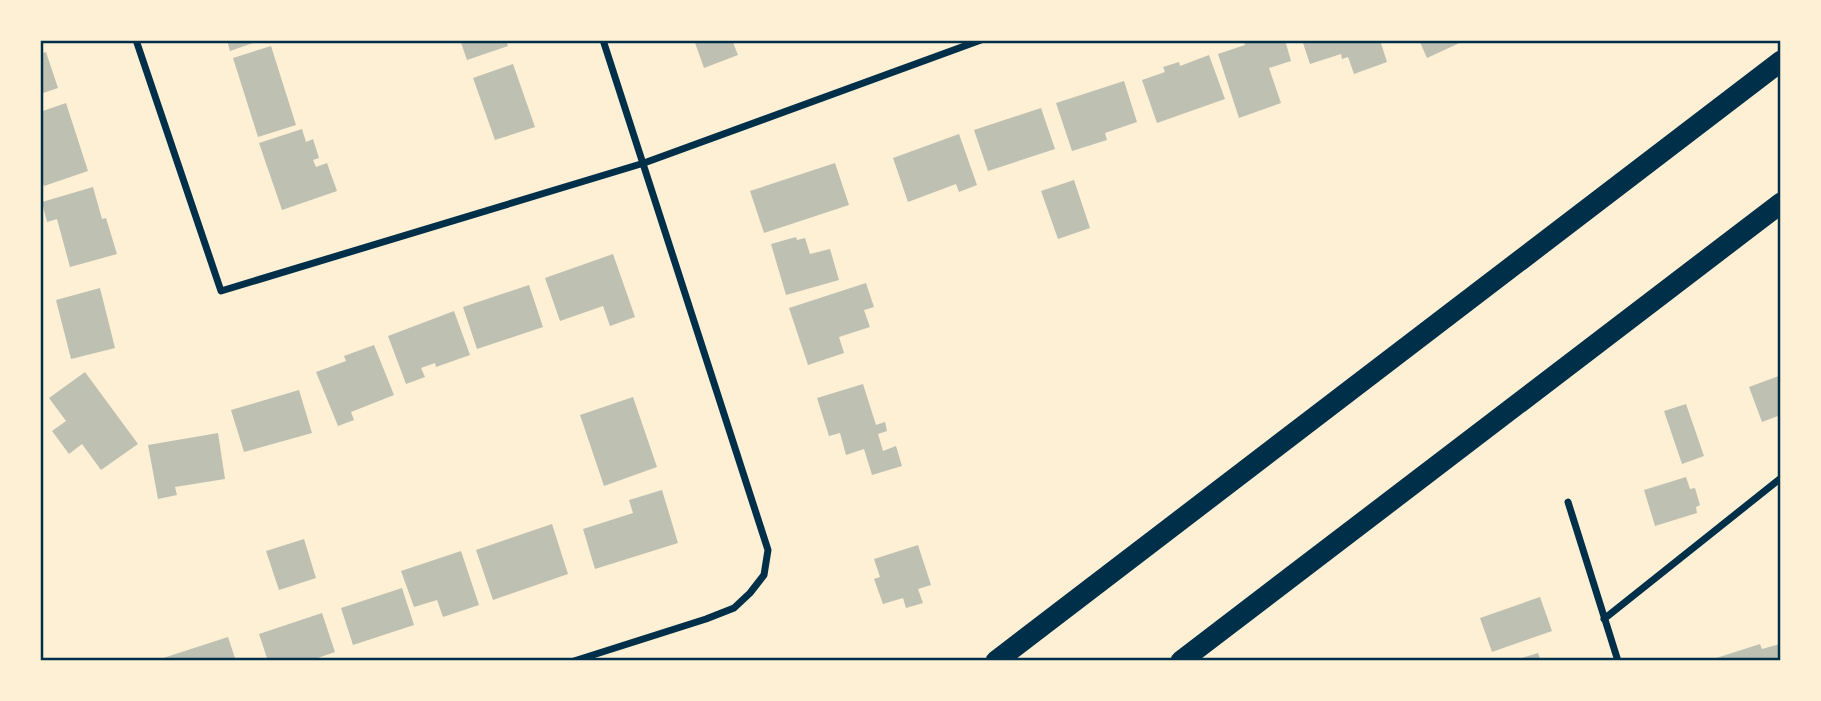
<svg xmlns="http://www.w3.org/2000/svg" width="1821" height="701" viewBox="0 0 1821 701" font-family="'Varela Round',sans-serif">
<style>
.building{fill:#bec0b2}
.lines{fill:none;stroke-linecap:round;stroke-linejoin:round}
.minor{stroke:#003049;stroke-width:7}
.motorway{stroke:#003049;stroke-width:21}
.neatline{fill:none;stroke:#003049;stroke-width:2.5}
</style>
<rect width="100%" height="100%" fill="#fdf0d5"/>
<path class="building" d="M 227,40 L 259,40 L 259,41 L 230,51 Z
M 460,40 L 506,40 L 508,46 L 467,60 Z
M 694,40 L 732,40 L 738,55 L 704,68 Z
M 1243,40 L 1285,40 L 1291,61 L 1269,68 L 1281,103 L 1239,118 L 1218,54 L 1245,45 Z
M 1302,40 L 1380,40 L 1387,62 L 1354,74 L 1348,57 L 1342,59 L 1341,54 L 1310,64 Z
M 1419,40 L 1466,40 L 1427,58 Z
M 271,46 L 296,125 L 258,137 L 233,58 Z
M 46,52 L 58,88 L 40,94 L 40,54 Z
M 1209,55 L 1225,99 L 1157,123 L 1142,80 L 1165,72 L 1163,67 L 1179,62 L 1180,66 Z
M 513,64 L 535,127 L 495,140 L 473,78 Z
M 1124,81 L 1137,122 L 1105,133 L 1107,140 L 1072,151 L 1056,103 Z
M 66,103 L 88,171 L 44,186 L 40,175 L 40,112 Z
M 1041,108 L 1055,149 L 988,171 L 974,130 Z
M 302,129 L 306,142 L 313,139 L 319,158 L 313,160 L 316,167 L 327,163 L 337,191 L 282,210 L 259,143 Z
M 959,134 L 977,185 L 959,192 L 956,184 L 908,202 L 893,158 Z
M 835,163 L 849,205 L 764,233 L 750,191 Z
M 1074,180 L 1090,228 L 1058,239 L 1041,191 Z
M 93,187 L 102,219 L 106,218 L 117,254 L 70,267 L 57,219 L 47,222 L 42,202 Z
M 796,237 L 797,240 L 805,238 L 810,254 L 830,249 L 839,280 L 786,295 L 771,244 Z
M 613,254 L 635,317 L 610,326 L 603,306 L 560,321 L 545,278 Z
M 866,283 L 874,307 L 864,310 L 870,327 L 839,337 L 844,353 L 808,365 L 789,308 Z
M 529,285 L 543,327 L 477,349 L 463,307 Z
M 100,288 L 115,348 L 71,359 L 56,300 Z
M 454,311 L 470,355 L 436,367 L 435,363 L 421,368 L 425,377 L 406,384 L 388,336 Z
M 374,345 L 394,395 L 351,412 L 354,420 L 338,426 L 316,372 L 346,361 L 344,356 Z
M 85,372 L 138,444 L 101,470 L 82,444 L 69,454 L 52,431 L 66,421 L 49,398 Z
M 1781,375 L 1781,415 L 1762,422 L 1749,387 Z
M 863,384 L 876,425 L 885,422 L 887,431 L 878,434 L 883,451 L 896,446 L 902,466 L 872,475 L 864,449 L 846,455 L 840,433 L 829,436 L 817,398 Z
M 299,390 L 312,433 L 244,452 L 231,410 Z
M 633,397 L 657,467 L 604,486 L 580,415 Z
M 1686,404 L 1704,456 L 1682,464 L 1664,411 Z
M 218,433 L 225,479 L 175,487 L 177,495 L 158,499 L 148,445 Z
M 1686,477 L 1690,489 L 1695,488 L 1700,505 L 1696,507 L 1697,513 L 1655,526 L 1644,490 Z
M 662,490 L 678,543 L 595,569 L 583,529 L 633,513 L 629,500 Z
M 552,524 L 568,574 L 493,600 L 476,550 Z
M 304,539 L 316,578 L 279,590 L 266,551 Z
M 918,545 L 931,585 L 918,589 L 923,603 L 906,608 L 903,598 L 883,604 L 874,579 L 880,577 L 874,559 Z
M 461,551 L 479,605 L 443,617 L 437,600 L 414,607 L 401,571 Z
M 402,588 L 414,625 L 353,645 L 341,608 Z
M 1540,597 L 1552,631 L 1492,652 L 1480,618 Z
M 322,613 L 335,652 L 309,661 L 268,661 L 259,634 Z
M 228,637 L 236,661 L 157,661 L 157,660 Z
M 1760,644 L 1762,649 L 1780,644 L 1781,661 L 1707,661 Z
M 1538,653 L 1541,661 L 1515,661 L 1515,660 Z"/>
<g class="lines">
<path class="minor" d="M 136,40 L 221,291 L 644,163 L 981,40
M 1568,502 L 1618,661
M 1604,619 L 1781,478
M 574,661 L 706,619 L 734,608 L 750,593 L 764,575 L 768,550 L 603,40"/>
<path class="motorway" d="M 996,661 L 1781,61
M 1181,661 L 1781,203"/>
</g>
<rect width="1821" height="701" fill="none" stroke="#fdf0d5" stroke-width="84"/>
<rect x="42" y="42" width="1737" height="617" class="neatline"/>
</svg>
